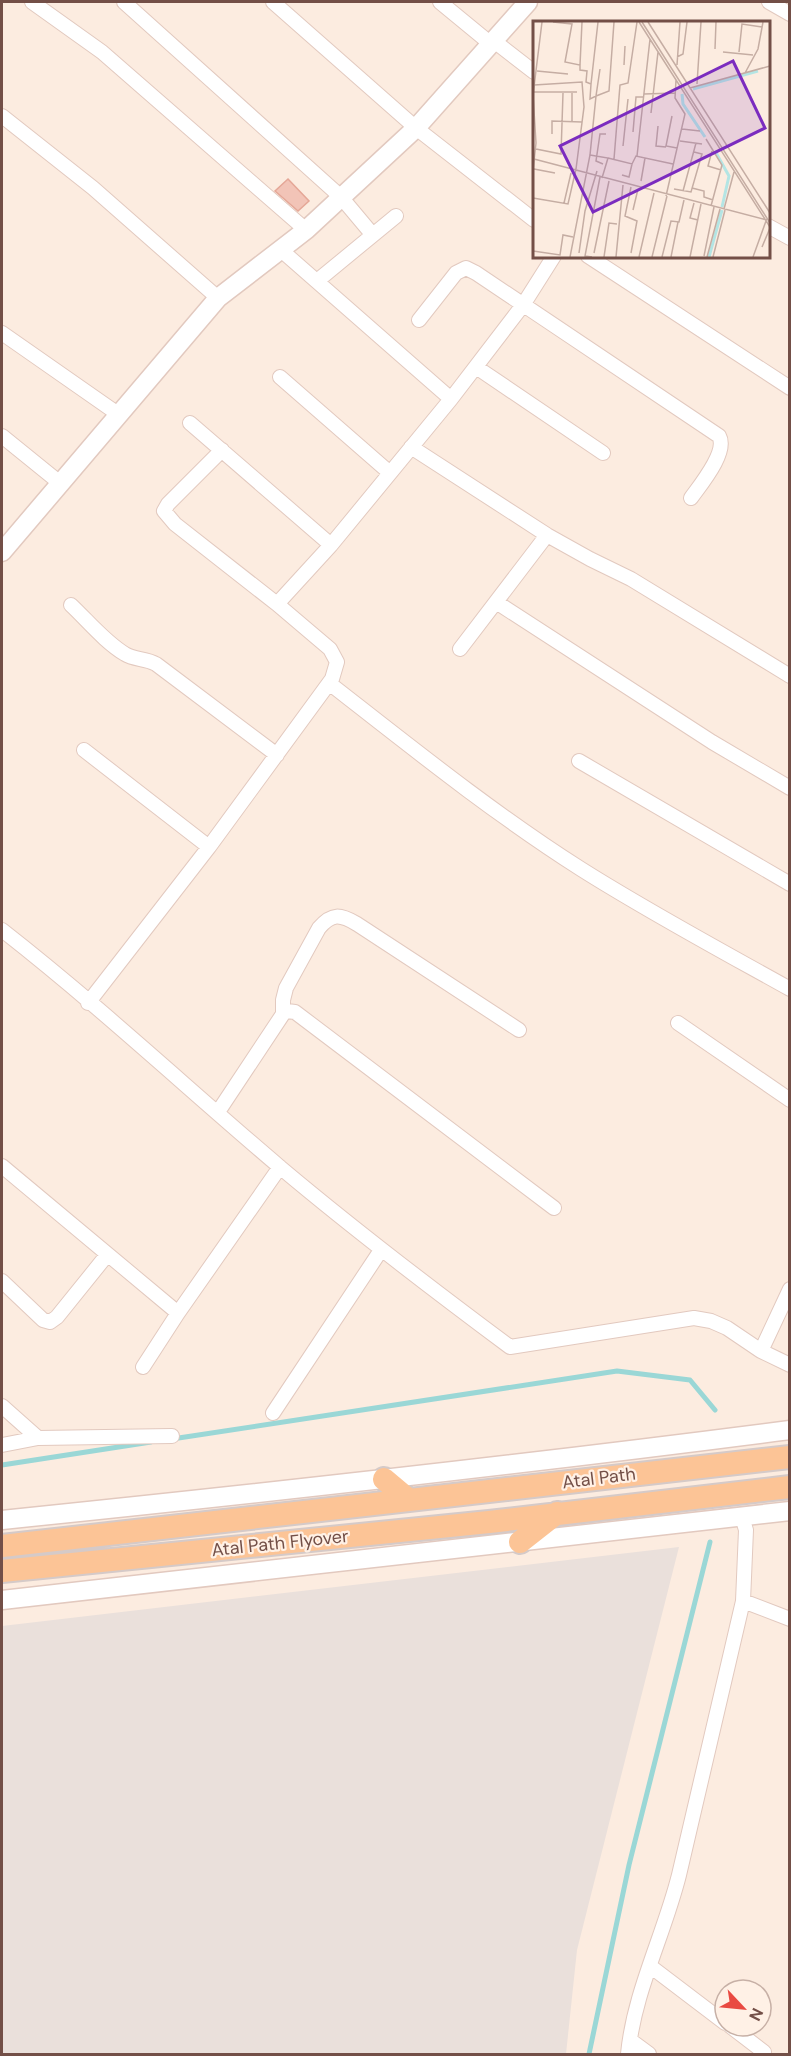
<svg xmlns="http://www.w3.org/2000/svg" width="791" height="2056" viewBox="0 0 791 2056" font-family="'DM Sans',sans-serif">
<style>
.industrial{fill:#eae0db}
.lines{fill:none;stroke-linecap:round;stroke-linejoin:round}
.stream{stroke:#9ad7d6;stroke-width:5}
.building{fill:#f2c4b7;stroke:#e5a797;stroke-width:1.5}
.minor-casing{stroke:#e2c9bf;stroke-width:16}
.tertiary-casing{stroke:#e2c9bf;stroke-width:21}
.primary-casing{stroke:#d5cac8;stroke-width:26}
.minor{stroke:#fff;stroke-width:14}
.tertiary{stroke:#fff;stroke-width:18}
.primary{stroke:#fcc496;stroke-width:22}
.labels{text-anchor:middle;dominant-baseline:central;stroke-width:4.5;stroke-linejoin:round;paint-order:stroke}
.street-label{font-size:18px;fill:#734f47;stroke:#fff1e6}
.inset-river{fill:none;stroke:#b4e5e4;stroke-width:3}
.inset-road{fill:none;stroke:#c5ada3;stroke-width:1.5}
.view{fill:#7b2cbf;fill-opacity:0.15;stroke:#7b2cbf;stroke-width:3}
.inset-edge{fill:none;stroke:#734f47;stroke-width:3}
</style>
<rect width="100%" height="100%" fill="#fcece0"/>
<path class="industrial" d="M 679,1547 L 577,1950 L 566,2054 L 2,2054 L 2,1626 Z"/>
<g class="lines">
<path class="stream" d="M 172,1439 L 617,1371 L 690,1380 L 715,1410
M 2,1465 L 151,1442
M 589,2054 L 629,1865 L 710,1542"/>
</g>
<path class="building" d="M 288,179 L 309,201 L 298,211 L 275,191 Z"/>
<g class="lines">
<g class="minor-casing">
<path id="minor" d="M 32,2 L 102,52 L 306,230
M 124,2 L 341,197 L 372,234
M 273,2 L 416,128 L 534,220
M 440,2 L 491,44
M 769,2 L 790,14
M 494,41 L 534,72
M 2,116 L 93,188 L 218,298
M 768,226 L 790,238
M 281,250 L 451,399 L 523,305 L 554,256
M 588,256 L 790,388
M 317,281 L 396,216
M 419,320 L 456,273 L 466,268 L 476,273 L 719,436 C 728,452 701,484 691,498
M 2,333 L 118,414
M 476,367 L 603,453
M 280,377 L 390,473
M 190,423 L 331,545
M 2,436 L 60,483
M 411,447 L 547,535 L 590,559 L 631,579 L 790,676
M 222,450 L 168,504 L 164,511 L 175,524 L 277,604
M 496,602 L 712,742 L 790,788
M 71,605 C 88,621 105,642 125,654 C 134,660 146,658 156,664 L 277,755
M 460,649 L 547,535
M 329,683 C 411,747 493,813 581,869 C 649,912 720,950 790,989
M 84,750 L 209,847
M 579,761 L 790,884
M 2,930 C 98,1005 188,1089 281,1168 C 356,1231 432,1289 510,1347 L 694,1318 L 711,1321 L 727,1328 L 761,1351 L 790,1365
M 88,1003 L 209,847 L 332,679 L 337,662 L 330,649 L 277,604 L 331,545 L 451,399
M 283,1014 L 283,1000 L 286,988 L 319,928 C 332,913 340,914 357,924 L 519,1030
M 678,1023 L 790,1100
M 218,1112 L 283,1014 L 287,1011 L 295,1012 L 554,1208
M 2,1166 L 178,1313
M 2,1281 L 43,1320 L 50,1322 L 57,1317 L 107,1255
M 761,1351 L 790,1289
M 143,1367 L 178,1313 L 280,1167
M 2,1406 L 38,1438
M 273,1413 L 381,1250
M 2,1445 L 38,1438 L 172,1436
M 743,1601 L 790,1619
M 650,1966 L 725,2023
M 730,2026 L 764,2052
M 630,2040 L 649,2054
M 628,2054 C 634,1992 664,1935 679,1875 L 743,1601 L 746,1530 L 742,1517"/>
</g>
<g class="tertiary-casing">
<path id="tertiary" d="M 2,552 L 218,298 L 306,230 L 416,128 L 528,2
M 2,1520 C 265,1493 527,1464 790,1430
M 2,1600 L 790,1511"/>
</g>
<g class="primary-casing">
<path id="primary" d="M 384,1479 L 409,1500
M 520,1542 L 557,1513
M 2,1546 L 790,1457
M 2,1571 L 489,1522 L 790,1487"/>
</g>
<use href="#minor" class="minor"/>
<use href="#tertiary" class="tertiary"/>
<use href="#primary" class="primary"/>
</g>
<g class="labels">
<g class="street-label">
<text transform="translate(599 1478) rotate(-7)">Atal Path</text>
<text transform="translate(280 1543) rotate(-6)">Atal Path Flyover</text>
</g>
</g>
<g transform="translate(533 21)">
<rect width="237" height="237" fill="#fcece0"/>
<path class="inset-river" d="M 160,68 L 225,50M 149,73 L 150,83 L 172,116M 182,130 L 196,155 L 189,186M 176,236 L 189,189"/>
<path class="inset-road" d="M 20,1 L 39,3 L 32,41 L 47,44 L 47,49 L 54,50 L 53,61 L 58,63 L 57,78 L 63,75 L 57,134 L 37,236M 106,1 L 237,206M 109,1 L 237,202M 115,1 L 237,192M 182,28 L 183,1M 190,31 L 220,34M 206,31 L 209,3 L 229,6M 144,36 L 150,33 L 154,1M 47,44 L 49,1M 91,44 L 92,25M 144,44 L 147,1M 67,48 L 63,75 L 76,70 L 81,1M 4,50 L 35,53M 212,52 L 225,28 L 230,1M 58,63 L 65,1M 164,63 L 168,1M 1,64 L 49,61 L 51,86 L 43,148M 157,67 L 237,45M 1,71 L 44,71M 111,73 L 142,72M 118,92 L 125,31M 139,95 L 133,125 L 144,127M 39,100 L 39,72M 125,105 L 123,125 L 133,126M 149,108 L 167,110M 100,111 L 103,76 L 111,76M 19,113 L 19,100 L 49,101M 173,118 L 189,144 L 178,185M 147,120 L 169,123M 90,125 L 95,78M 3,128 L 28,133 L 30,72M 179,130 L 175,145 L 188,149M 57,134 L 75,137 L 69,157M 104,135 L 117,18M 75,137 L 99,143 L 103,135 L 140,143M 1,138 L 234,199M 81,138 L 87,64 L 95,62 L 104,1M 70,143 L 63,140 L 67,113 L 73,113M 1,148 L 22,152M 0,149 L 3,122 L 0,74 L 9,1M 89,154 L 96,156 L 99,143M 108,160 L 112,137M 159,167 L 171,170 L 171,176 L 180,179M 141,168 L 158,171 L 169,133 L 161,131M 150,170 L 163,122M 133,175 L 152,93 L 142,77 L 143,59M 0,177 L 35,183 L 43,148M 31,182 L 38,152M 161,182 L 157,197 L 165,199M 191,188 L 201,151M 100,189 L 105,168M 229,226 L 237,207M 0,230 L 27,234 L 30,214 L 40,216M 46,232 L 52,190 L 64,150M 61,232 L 76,160M 98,232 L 104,200 L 92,195 L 98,166M 171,235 L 181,186M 59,236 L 52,235 L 67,156M 71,236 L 76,202 L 84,203M 83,236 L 90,164M 106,236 L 121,172M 119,236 L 134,175M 129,236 L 138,200 L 146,201 L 151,179M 138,236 L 145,201M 157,236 L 168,183M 174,236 L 187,188M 180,236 L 192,189M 220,236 L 233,200"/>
<path class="view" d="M 200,40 L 232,107 L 60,191 L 27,125 Z"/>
<rect width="237" height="237" class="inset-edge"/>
</g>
<rect width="791" height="2056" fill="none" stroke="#734f47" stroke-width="6"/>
<g transform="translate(743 2008) rotate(116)"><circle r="28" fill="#fff1e6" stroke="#c7b0a6" stroke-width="1.5"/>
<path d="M0-4.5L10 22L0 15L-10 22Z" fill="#e94a42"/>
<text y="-9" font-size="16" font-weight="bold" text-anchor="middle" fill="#734f47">N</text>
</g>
</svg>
